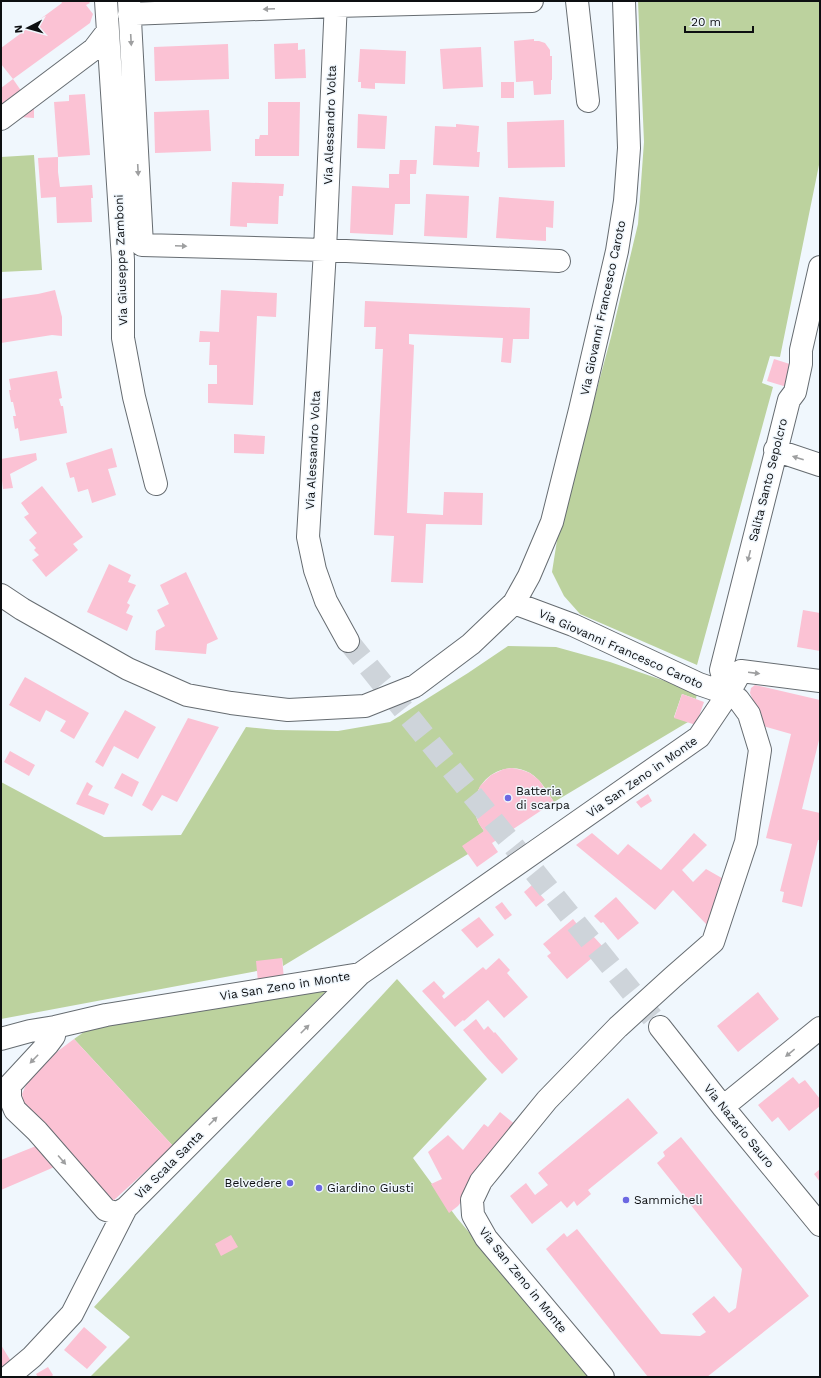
<svg xmlns="http://www.w3.org/2000/svg" width="821" height="1378" viewBox="0 0 821 1378" font-family="'Work Sans',sans-serif">
<style>
.green{fill:#bcd29e}
.building{fill:#fbc2d4}
.lines{fill:none;stroke-linecap:round;stroke-linejoin:round}
.minor-tunnel{stroke:#ced4da;stroke-width:22;stroke-dasharray:22 11;stroke-linecap:butt}
.minor-casing{stroke:#666c71;stroke-width:24}
.minor{stroke:#fff;stroke-width:22}
.oneway{fill:#9e9fa0}
.poi-dot{fill:#6c68e2;stroke:#f0f7fd;stroke-width:1.5}
.labels{text-anchor:middle;dominant-baseline:central;stroke-width:3;stroke-linejoin:round;paint-order:stroke}
.street-label{font-size:12px;fill:#0d0f11;stroke:#f0f7fd}
.poi-label{font-size:12px;fill:#0d0f11;stroke:#f0f7fd;text-anchor:start}
</style>
<rect width="100%" height="100%" fill="#f0f7fd"/>
<path class="green" d="M 638,1 L 820,1 L 820,160 L 780,357 L 770,356 L 762,383 L 773,387 L 697,665 L 580,614 L 564,596 L 552,572 L 558,534 L 611,337 L 638,224 L 644,142 Z
M 34,155 L 42,270 L 1,272 L 1,157 Z
M 508,646 L 556,647 L 610,662 L 697,692 L 696,699 L 682,694 L 674,717 L 688,722 L 554,802 C 547,791 541,780 530,773 C 505,758 472,780 475,809 C 475,817 479,824 484,831 L 468,854 L 283,966 L 282,958 L 257,971 L 1,1019 L 1,782 L 104,837 L 181,835 L 246,727 L 276,730 L 338,731 L 390,722 L 468,673 Z
M 397,979 L 487,1079 L 413,1158 L 457,1218 L 591,1377 L 90,1377 L 130,1337 L 94,1307 Z
M 329,988 L 173,1146 L 74,1039 L 91,1027 Z"/>
<path class="building" d="M 61,1 L 88,1 L 90,3 L 86,5 L 93,14 L 90,23 L 13,79 L 24,95 L 1,111 L 1,88 L 13,79 L 1,64 L 1,48 L 62,3 Z
M 534,39 L 534,41 L 539,41 L 545,43 L 550,50 L 550,56 L 552,56 L 552,80 L 551,80 L 551,94 L 534,95 L 533,81 L 516,82 L 514,41 Z
M 298,43 L 298,50 L 305,49 L 306,78 L 275,79 L 274,44 Z
M 228,44 L 229,79 L 155,81 L 154,47 Z
M 481,47 L 483,87 L 443,89 L 440,49 Z
M 360,49 L 406,51 L 405,84 L 375,83 L 375,89 L 361,88 L 361,82 L 358,82 Z
M 501,82 L 514,82 L 514,98 L 501,98 Z
M 85,94 L 90,155 L 58,157 L 58,172 L 60,187 L 92,185 L 93,198 L 91,198 L 92,222 L 57,223 L 56,197 L 41,198 L 38,158 L 58,157 L 54,102 L 69,101 L 69,95 Z
M 268,102 L 300,102 L 299,156 L 255,156 L 255,139 L 259,139 L 260,135 L 268,135 Z
M 34,105 L 34,118 L 20,117 Z
M 209,110 L 211,151 L 155,153 L 154,112 Z
M 358,114 L 387,116 L 385,149 L 357,148 Z
M 564,120 L 565,167 L 508,168 L 507,122 Z
M 456,124 L 479,126 L 477,152 L 480,152 L 479,167 L 433,165 L 435,126 L 456,127 Z
M 400,160 L 417,160 L 416,174 L 410,174 L 410,204 L 395,204 L 393,235 L 350,233 L 352,186 L 389,188 L 389,174 L 399,174 Z
M 232,182 L 284,184 L 283,196 L 279,196 L 278,224 L 247,223 L 247,227 L 230,226 Z
M 426,194 L 469,196 L 467,238 L 424,236 Z
M 499,197 L 554,201 L 553,228 L 546,227 L 546,241 L 496,238 Z
M 55,290 L 62,317 L 62,336 L 52,335 L 1,343 L 1,299 L 38,294 Z
M 221,290 L 277,293 L 276,317 L 257,316 L 253,405 L 208,403 L 208,384 L 217,384 L 217,365 L 209,365 L 210,342 L 199,342 L 200,331 L 219,332 Z
M 365,301 L 530,308 L 529,339 L 513,339 L 511,363 L 501,362 L 503,338 L 409,334 L 409,344 L 414,345 L 407,513 L 443,515 L 444,492 L 483,493 L 482,525 L 426,524 L 423,583 L 391,582 L 394,536 L 374,535 L 383,349 L 375,349 L 376,327 L 364,327 Z
M 774,359 L 796,366 L 790,388 L 767,381 Z
M 57,371 L 62,398 L 59,399 L 61,406 L 63,406 L 67,433 L 20,441 L 18,428 L 15,429 L 13,416 L 16,416 L 13,402 L 11,402 L 9,390 L 11,390 L 9,379 Z
M 234,434 L 265,436 L 264,454 L 234,453 Z
M 112,448 L 117,467 L 108,469 L 116,495 L 92,503 L 88,489 L 78,492 L 74,477 L 70,478 L 66,463 Z
M 36,453 L 37,460 L 10,474 L 13,488 L 3,489 L 1,472 L 1,459 Z
M 42,486 L 83,537 L 73,544 L 78,550 L 46,577 L 32,560 L 39,555 L 34,550 L 36,548 L 29,540 L 37,533 L 24,517 L 29,514 L 21,503 Z
M 109,564 L 131,575 L 128,582 L 136,585 L 127,603 L 130,605 L 126,613 L 133,616 L 127,631 L 87,612 Z
M 186,572 L 218,639 L 207,644 L 206,654 L 155,650 L 156,631 L 165,626 L 157,610 L 169,604 L 160,585 Z
M 803,610 L 820,613 L 820,651 L 797,647 Z
M 25,677 L 89,713 L 74,739 L 60,731 L 66,721 L 46,710 L 40,722 L 9,705 Z
M 755,685 L 820,700 L 820,740 L 819,740 L 802,809 L 820,813 L 820,840 L 818,840 L 802,907 L 782,902 L 784,892 L 780,891 L 792,844 L 766,838 L 791,734 L 763,726 L 750,693 L 751,688 Z
M 682,694 L 704,702 L 696,725 L 674,718 Z
M 125,710 L 156,727 L 138,759 L 114,746 L 103,767 L 95,762 Z
M 188,718 L 219,727 L 177,802 L 162,795 L 152,811 L 142,805 Z
M 10,751 L 35,765 L 29,776 L 4,762 Z
M 512,768 L 522,770 L 530,773 L 539,780 L 554,802 L 492,843 L 498,852 L 477,867 L 462,846 L 484,831 L 479,824 L 476,816 L 475,803 L 477,793 L 480,786 L 491,775 L 504,769 Z
M 122,773 L 139,782 L 132,797 L 114,788 Z
M 87,782 L 93,786 L 88,795 L 109,804 L 104,815 L 76,804 Z
M 648,794 L 652,801 L 641,808 L 636,802 Z
M 592,833 L 618,855 L 628,844 L 661,870 L 694,833 L 707,845 L 682,870 L 693,882 L 706,869 L 727,881 L 708,926 L 673,890 L 655,910 L 576,845 Z
M 532,885 L 545,900 L 536,907 L 524,892 Z
M 616,897 L 639,923 L 618,940 L 603,922 L 601,923 L 594,916 Z
M 502,902 L 512,915 L 505,920 L 495,907 Z
M 479,917 L 494,935 L 477,948 L 461,930 Z
M 573,919 L 580,928 L 583,925 L 604,948 L 567,979 L 547,956 L 551,953 L 543,944 Z
M 282,958 L 284,979 L 258,982 L 256,961 Z
M 499,958 L 510,970 L 507,973 L 528,997 L 504,1018 L 488,1000 L 464,1021 L 463,1020 L 455,1027 L 422,991 L 434,981 L 445,993 L 442,996 L 444,999 L 483,967 L 486,970 Z
M 758,992 L 779,1019 L 738,1052 L 717,1026 Z
M 476,1019 L 484,1030 L 488,1026 L 494,1033 L 495,1032 L 518,1059 L 502,1074 L 488,1059 L 463,1030 Z
M 74,1039 L 173,1146 L 113,1201 L 25,1107 L 23,1100 L 22,1094 L 29,1078 L 58,1051 Z
M 793,1077 L 799,1084 L 805,1080 L 820,1099 L 820,1106 L 789,1131 L 778,1117 L 772,1122 L 758,1105 Z
M 628,1098 L 658,1133 L 588,1190 L 591,1194 L 577,1206 L 574,1201 L 567,1208 L 561,1201 L 532,1224 L 510,1196 L 526,1183 L 535,1195 L 548,1185 L 538,1173 Z
M 500,1112 L 517,1126 L 458,1206 L 449,1213 L 431,1184 L 442,1179 L 428,1152 L 448,1135 L 463,1150 L 484,1124 L 488,1127 Z
M 681,1137 L 809,1296 L 707,1377 L 648,1377 L 546,1249 L 564,1233 L 567,1237 L 577,1229 L 661,1334 L 700,1336 L 706,1332 L 692,1314 L 714,1296 L 729,1313 L 736,1308 L 742,1269 L 657,1163 L 665,1156 L 663,1152 Z
M 36,1146 L 59,1165 L 1,1190 L 1,1160 Z
M 820,1169 L 820,1182 L 814,1174 Z
M 231,1235 L 238,1247 L 221,1256 L 215,1244 Z
M 84,1327 L 107,1347 L 87,1369 L 64,1350 Z
M 1,1345 L 12,1363 L 1,1370 Z
M 48,1367 L 53,1375 L 51,1377 L 38,1377 L 36,1374 Z"/>
<g class="lines">
<path class="minor-tunnel" d="M 348,641 L 660,1027"/>
<g class="minor-casing">
<path id="minor" d="M 106,1 L 123,260 L 123,338 L 134,397 L 156,484
M 129,1 L 142,245 L 325,250 L 559,261
M 336,1 L 325,250 L 308,537 L 315,570 L 326,601 L 348,641
M 577,1 L 588,101
M 129,14 L 336,6 L 532,1
M 1,119 L 94,49 L 107,32
M 775,450 L 820,465
M 1,595 L 22,609 L 128,669 L 187,695 L 231,703 L 288,710 L 365,706 L 415,686 L 471,644 L 514,603 L 529,576 L 552,522 L 580,410 L 617,251 L 625,201 L 629,148 L 624,1
M 514,603 L 573,625 L 699,684 L 728,694
M 728,694 L 721,670 L 789,400 L 795,392 L 801,364 L 801,350 L 820,267
M 728,694 L 741,671 L 820,681
M 55,1027 L 54,1036 L 48,1044 L 10,1085 L 10,1098 L 15,1110 L 37,1131 L 106,1210 L 117,1213 L 126,1208
M 660,1027 L 723,1107 L 820,1225
M 1,1039 L 30,1031 L 55,1027 L 106,1015 L 360,974 L 699,737 L 728,694 L 738,699 L 749,714 L 760,750 L 746,842 L 713,942 L 673,977 L 618,1027 L 547,1100 L 481,1181 L 472,1200 L 473,1215 L 486,1238 L 603,1377
M 723,1107 L 820,1028
M 8,1377 L 32,1357 L 72,1314 L 126,1208 L 360,974"/>
</g>
<use href="#minor" class="minor"/>
</g>
<defs><path id="oneway-solid" d="M-6-.8H1V-3.2L6.5 0L1 3.2V.8H-6Z"/></defs>
<g class="oneway">
<use href="#oneway-solid" transform="translate(269 9) rotate(178)"/>
<use href="#oneway-solid" transform="translate(131 40) rotate(87)"/>
<use href="#oneway-solid" transform="translate(138 170) rotate(87)"/>
<use href="#oneway-solid" transform="translate(181 246) rotate(2)"/>
<use href="#oneway-solid" transform="translate(798 458) rotate(-162)"/>
<use href="#oneway-solid" transform="translate(749 556) rotate(104)"/>
<use href="#oneway-solid" transform="translate(754 673) rotate(7)"/>
<use href="#oneway-solid" transform="translate(305 1029) rotate(-45)"/>
<use href="#oneway-solid" transform="translate(790 1053) rotate(141)"/>
<use href="#oneway-solid" transform="translate(34 1059) rotate(134)"/>
<use href="#oneway-solid" transform="translate(213 1121) rotate(-45)"/>
<use href="#oneway-solid" transform="translate(62 1160) rotate(49)"/>
</g>
<g class="poi-dot">
<circle cx="508" cy="798" r="4"/>
<circle cx="290" cy="1183" r="4"/>
<circle cx="319" cy="1188" r="4"/>
<circle cx="626" cy="1200" r="4"/>
</g>
<g class="labels">
<g class="street-label">
<text transform="translate(330 125) rotate(-88)">Via Alessandro Volta</text>
<text transform="translate(121 260) rotate(-92)">Via Giuseppe Zamboni</text>
<text transform="translate(603 308) rotate(-78)">Via Giovanni Francesco Caroto</text>
<text transform="translate(313 450) rotate(-87)">Via Alessandro Volta</text>
<text transform="translate(768 480) rotate(-76)">Salita Santo Sepolcro</text>
<text transform="translate(621 649) rotate(24)">Via Giovanni Francesco Caroto</text>
<text transform="translate(642 777) rotate(-35)">Via San Zeno in Monte</text>
<text transform="translate(285 986) rotate(-9)">Via San Zeno in Monte</text>
<text transform="translate(739 1126) rotate(51)">Via Nazario Sauro</text>
<text transform="translate(169 1165) rotate(-45)">Via Scala Santa</text>
<text transform="translate(523 1280) rotate(51)">Via San Zeno in Monte</text>
</g>
<g class="poi-label">
<text x="516" y="791">Batteria<tspan x="516" dy="14">di scarpa</tspan></text>
<text x="282" y="1183" text-anchor="end">Belvedere</text>
<text x="327" y="1188">Giardino Giusti</text>
<text x="634" y="1200">Sammicheli</text>
</g>
</g>
<rect width="821" height="1378" fill="none" stroke="#0d0f11" stroke-width="4"/>
<g transform="translate(28 28) rotate(264)" stroke="#f0f7fd" stroke-width="3" paint-order="stroke">
<path d="M0-3L7 15L0 10L-7 15Z" fill="#0d0f11"/>
<text y="-6" font-size="11" font-weight="bold" text-anchor="middle" fill="#0d0f11">N</text>
</g>
<path d="M685 26v6h68v-6" fill="none" stroke="#0d0f11" stroke-width="2"/>
<text x="691" y="26" font-size="12" fill="#0d0f11" stroke="#f0f7fd" stroke-width="3" paint-order="stroke">20 m</text>
</svg>
